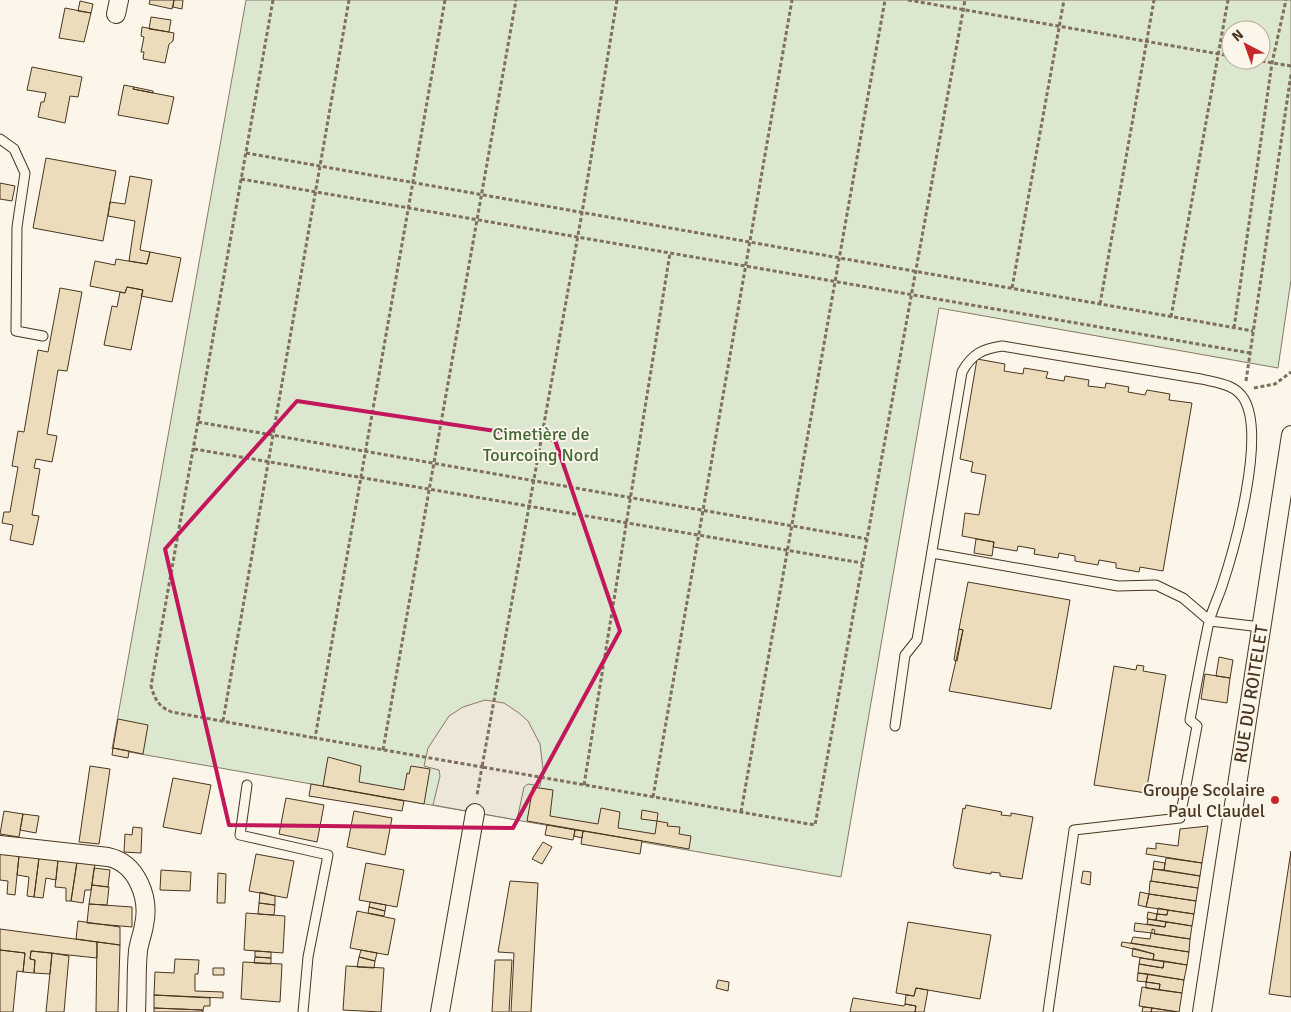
<svg xmlns="http://www.w3.org/2000/svg" width="1291" height="1012" viewBox="0 0 1291 1012" font-family="Signika,sans-serif">
<style>
.green{fill:#dce7d0;stroke:#887966;fill-rule:evenodd}
.parking{fill:#ede7d9;stroke:#887966}
.building{fill:#ecdcbc;stroke:#4a3520}
.lines{fill:none;stroke-linecap:round;stroke-linejoin:round}
.lane-casing{stroke:#4a3520;stroke-width:11}
.street-casing{stroke:#4a3520;stroke-width:20}
.path{stroke:#7f6f5c;stroke-width:3;stroke-dasharray:4 2.5;stroke-linecap:butt}
.lane{stroke:#fbf6e9;stroke-width:9}
.street{stroke:#fbf6e9;stroke-width:18}
.marked{fill:none;stroke:#c2185b;stroke-width:4;stroke-linejoin:round}
.poi-dot{fill:#c62828;stroke:#fbf6e9;stroke-width:2}
.labels{text-anchor:middle;dominant-baseline:central;stroke-width:4;stroke-linejoin:round;paint-order:stroke}
.park-label{font-size:18px;fill:#436837;stroke:#fbf6e9}
.street-label{font-size:18px;fill:#4a3520;stroke:#fbf6e9}
.poi-label{font-size:18px;fill:#4a3520;stroke:#fbf6e9;text-anchor:end}
</style>
<rect width="100%" height="100%" fill="#fbf6e9"/>
<path class="green" d="M 246,0 L 1291,0 L 1291,280 L 1278,368 L 939,308 L 841,877 L 112,749 ZM 1231,30 L 1261,30 L 1261,60 L 1231,60 Z"/>
<path class="parking" d="M 485,700 L 504,703 L 519,713 L 528,721 L 540,744 L 543,769 L 540,786 L 528,784 L 524,787 L 517,820 L 433,805 L 440,776 L 439,770 L 424,766 L 428,748 L 449,716 L 463,707 Z"/>
<path class="building" d="M 150,0 L 174,0 L 172,9 L 149,4 Z
M 174,0 L 183,0 L 182,9 L 173,7 Z
M 80,1 L 93,4 L 91,13 L 78,11 Z
M 65,8 L 91,13 L 84,42 L 59,38 Z
M 151,17 L 171,20 L 169,32 L 149,29 Z
M 142,27 L 174,33 L 173,41 L 169,44 L 165,63 L 143,59 L 144,52 L 141,52 L 144,37 L 141,36 Z
M 32,67 L 82,77 L 78,97 L 70,96 L 65,123 L 38,117 L 41,102 L 44,102 L 46,93 L 27,90 Z
M 124,85 L 134,87 L 133,89 L 174,97 L 168,124 L 118,115 Z
M 134,87 L 153,91 L 153,93 L 133,89 Z
M 46,158 L 116,171 L 103,241 L 33,228 Z
M 130,176 L 152,180 L 140,250 L 150,252 L 147,264 L 129,261 L 135,221 L 108,216 L 110,202 L 125,204 Z
M 0,183 L 15,186 L 12,201 L 0,199 Z
M 150,252 L 181,258 L 172,302 L 141,296 L 143,290 L 127,287 L 125,293 L 90,286 L 95,261 L 115,265 L 116,259 L 147,264 Z
M 127,287 L 143,290 L 131,350 L 104,345 L 112,306 L 117,307 L 120,292 L 125,293 Z
M 60,288 L 82,292 L 67,371 L 58,370 L 47,434 L 57,436 L 52,462 L 36,459 L 34,468 L 40,469 L 32,515 L 39,516 L 33,545 L 10,540 L 13,525 L 2,523 L 4,512 L 10,512 L 18,467 L 12,466 L 18,431 L 24,432 L 38,350 L 48,352 Z
M 977,359 L 1005,364 L 1004,371 L 1023,374 L 1024,368 L 1048,372 L 1046,378 L 1064,381 L 1065,376 L 1089,380 L 1088,386 L 1105,388 L 1106,383 L 1129,387 L 1128,392 L 1145,395 L 1147,390 L 1170,394 L 1169,400 L 1192,403 L 1163,571 L 1140,567 L 1139,572 L 1116,568 L 1116,563 L 1099,560 L 1098,565 L 1075,561 L 1075,556 L 1059,553 L 1058,558 L 1034,554 L 1035,549 L 1018,546 L 1017,551 L 993,547 L 994,542 L 962,536 L 965,513 L 979,515 L 986,475 L 971,472 L 973,462 L 960,459 Z
M 976,539 L 994,542 L 992,556 L 974,553 Z
M 968,582 L 1070,600 L 1051,709 L 949,691 L 963,630 L 959,629 Z
M 959,629 L 963,630 L 957,661 L 954,660 Z
M 1219,657 L 1233,660 L 1230,678 L 1216,676 Z
M 1137,665 L 1144,666 L 1143,671 L 1166,675 L 1146,793 L 1094,785 L 1114,666 L 1136,670 Z
M 1205,674 L 1230,678 L 1227,703 L 1201,699 Z
M 118,719 L 148,725 L 143,754 L 113,748 Z
M 113,748 L 129,751 L 128,758 L 112,755 Z
M 328,757 L 361,766 L 359,782 L 404,790 L 407,773 L 409,774 L 411,766 L 430,769 L 424,804 L 323,786 Z
M 90,766 L 110,769 L 99,844 L 79,842 Z
M 173,778 L 211,785 L 201,834 L 163,827 Z
M 311,784 L 404,801 L 402,811 L 309,796 Z
M 533,787 L 553,790 L 550,816 L 598,824 L 601,808 L 620,812 L 618,828 L 655,834 L 657,821 L 668,823 L 667,826 L 680,827 L 679,834 L 691,836 L 689,849 L 527,821 Z
M 286,798 L 324,805 L 317,842 L 279,834 Z
M 966,805 L 1002,812 L 1001,815 L 1011,816 L 1011,813 L 1033,817 L 1022,879 L 1000,876 L 1000,873 L 991,872 L 991,874 L 955,868 L 953,865 L 963,808 L 965,809 Z
M 642,810 L 658,813 L 657,821 L 641,819 Z
M 4,811 L 23,814 L 19,837 L 0,834 Z
M 354,811 L 392,818 L 385,855 L 347,847 Z
M 23,814 L 39,816 L 36,833 L 20,830 Z
M 547,825 L 575,830 L 573,840 L 545,835 Z
M 1208,826 L 1202,863 L 1146,854 L 1147,848 L 1156,849 L 1156,843 L 1178,846 L 1180,829 Z
M 133,827 L 142,828 L 141,853 L 124,852 L 125,834 L 132,835 Z
M 575,830 L 583,831 L 582,838 L 574,836 Z
M 583,831 L 642,841 L 640,854 L 581,844 Z
M 543,842 L 552,847 L 542,864 L 532,859 Z
M 1291,851 L 1291,997 L 1269,994 Z
M 0,854 L 19,856 L 15,895 L 7,894 L 8,881 L 0,880 Z
M 256,854 L 294,861 L 287,898 L 249,891 Z
M 19,856 L 39,858 L 34,897 L 27,896 L 29,877 L 17,875 Z
M 39,858 L 58,860 L 56,880 L 46,878 L 43,898 L 34,897 Z
M 1166,858 L 1202,863 L 1200,876 L 1164,870 Z
M 58,860 L 77,862 L 71,901 L 66,901 L 66,888 L 55,887 Z
M 1154,861 L 1165,863 L 1164,870 L 1153,869 Z
M 77,862 L 95,864 L 91,890 L 85,890 L 83,903 L 71,901 Z
M 366,863 L 404,870 L 397,907 L 359,900 Z
M 94,868 L 110,870 L 108,887 L 92,885 Z
M 1153,869 L 1200,876 L 1198,888 L 1151,881 Z
M 161,870 L 191,872 L 190,891 L 160,890 Z
M 1083,871 L 1091,872 L 1090,885 L 1081,883 Z
M 218,873 L 226,874 L 225,903 L 217,903 Z
M 510,881 L 538,883 L 531,1012 L 511,1012 L 514,953 L 498,952 Z
M 1150,881 L 1198,888 L 1196,901 L 1149,894 Z
M 92,885 L 109,887 L 107,905 L 89,904 Z
M 260,892 L 275,896 L 275,905 L 259,903 Z
M 1140,892 L 1149,894 L 1146,907 L 1138,905 Z
M 1149,894 L 1196,901 L 1194,914 L 1146,907 Z
M 370,902 L 386,905 L 385,911 L 369,907 Z
M 259,903 L 275,905 L 274,915 L 258,914 Z
M 89,904 L 132,907 L 132,927 L 87,923 Z
M 369,907 L 385,911 L 384,916 L 368,913 Z
M 1158,908 L 1168,910 L 1167,915 L 1157,914 Z
M 1168,910 L 1194,914 L 1192,926 L 1156,920 L 1157,914 L 1167,915 Z
M 357,911 L 395,919 L 388,955 L 350,948 Z
M 1148,912 L 1157,914 L 1156,920 L 1147,919 Z
M 246,913 L 285,916 L 283,953 L 244,950 Z
M 1148,919 L 1166,922 L 1165,927 L 1147,924 Z
M 78,921 L 120,927 L 120,945 L 76,939 Z
M 908,922 L 991,935 L 980,999 L 916,988 L 914,996 L 896,993 Z
M 1166,922 L 1192,926 L 1190,939 L 1154,934 L 1155,930 L 1152,929 L 1152,933 L 1134,931 L 1135,923 L 1165,927 Z
M 0,929 L 97,942 L 97,958 L 31,951 L 30,959 L 35,960 L 34,973 L 23,972 L 25,953 L 0,950 Z
M 1151,933 L 1190,939 L 1189,952 L 1131,943 L 1133,937 L 1150,939 Z
M 97,942 L 120,945 L 118,1012 L 96,1012 Z
M 1122,942 L 1189,952 L 1187,965 L 1153,960 L 1154,954 L 1121,946 Z
M 1133,948 L 1154,954 L 1153,960 L 1132,956 Z
M 0,950 L 25,953 L 23,972 L 17,971 L 13,1012 L 0,1012 Z
M 361,950 L 377,953 L 375,961 L 359,957 Z
M 31,951 L 52,953 L 50,974 L 34,973 L 35,960 L 30,959 Z
M 255,951 L 271,952 L 271,958 L 255,957 Z
M 52,953 L 69,956 L 64,1012 L 46,1012 Z
M 255,957 L 271,958 L 271,964 L 254,963 Z
M 359,957 L 375,961 L 374,968 L 357,967 Z
M 1140,958 L 1164,961 L 1163,968 L 1139,964 Z
M 175,959 L 199,960 L 198,974 L 195,974 L 195,991 L 223,992 L 223,998 L 154,995 L 155,972 L 174,973 Z
M 495,960 L 512,960 L 509,1012 L 492,1012 Z
M 1164,961 L 1187,965 L 1184,980 L 1138,973 L 1139,964 L 1163,968 Z
M 243,962 L 282,964 L 280,1002 L 241,999 Z
M 346,966 L 384,968 L 381,1012 L 343,1010 Z
M 213,968 L 224,968 L 224,975 L 213,975 Z
M 1138,973 L 1148,974 L 1146,982 L 1137,981 Z
M 1148,974 L 1184,980 L 1182,993 L 1159,990 L 1160,984 L 1146,982 Z
M 718,980 L 729,982 L 728,991 L 716,988 Z
M 1146,982 L 1160,984 L 1159,990 L 1146,988 Z
M 1142,987 L 1182,993 L 1179,1012 L 1139,1006 Z
M 916,988 L 928,990 L 924,1012 L 915,1012 L 916,1006 L 905,1004 L 906,995 L 914,996 Z
M 154,995 L 210,998 L 210,1006 L 204,1006 L 203,1010 L 154,1008 Z
M 853,998 L 904,1006 L 905,1004 L 916,1006 L 915,1012 L 850,1012 Z
M 1143,1007 L 1152,1008 L 1151,1012 L 1142,1012 Z
M 154,1008 L 203,1010 L 203,1012 L 154,1012 Z
M 1152,1008 L 1177,1012 L 1151,1012 Z"/>
<g class="lines">
<g class="lane-casing">
<path id="lane" d="M 0,139 L 14,149 L 25,173 L 17,227 L 16,331 L 43,336
M 932,553 L 1118,586 L 1156,585 L 1183,598 L 1210,621 L 1261,627
M 895,726 L 905,655 L 917,640 L 962,372 C 972,354 982,349 1002,346 L 1201,379 C 1217,383 1235,384 1244,399 C 1266,436 1235,547 1222,586 C 1218,598 1212,610 1209,622 C 1202,654 1196,687 1190,720 L 1197,726 L 1180,818 L 1074,830 L 1048,1012
M 247,785 L 240,835 L 328,855 L 308,957 L 303,1012"/>
</g>
<g class="street-casing">
<path id="street" d="M 116,14 L 119,0
M 0,845 L 108,857 C 137,863 150,898 144,925 C 143,933 139,942 138,951 C 136,971 137,992 136,1012
M 440,1012 L 475,813
M 1202,1012 L 1291,435"/>
</g>
<path class="path" d="M 273,0 L 151,686 C 155,700 159,707 172,712 L 315,738
M 445,0 L 315,738 L 482,767 L 477,795
M 617,0 L 582,213 L 482,767 L 815,825 L 965,0
M 908,0 L 1231,56
M 1255,60 L 1291,66
M 246,153 L 1253,331
M 241,179 L 1250,353
M 1012,288 L 1064,0
M 1100,304 L 1154,0
M 1171,317 L 1228,0
M 1234,328 L 1272,63 L 1286,0
M 1246,381 L 1291,74
M 1254,388 L 1275,384 L 1291,372
M 198,422 L 867,539
M 194,449 L 862,563
M 223,721 L 349,0
M 383,750 L 516,0
M 584,785 L 670,253
M 653,797 L 792,0
M 741,812 L 885,0"/>
<use href="#lane" class="lane"/>
<use href="#street" class="street"/>
</g>
<path class="marked" d="M 297,401 L 555,440 L 620,631 L 513,828 L 229,825 L 165,549 Z"/>
<circle class="poi-dot" cx="1275" cy="800" r="5"/>
<g class="labels">
<g class="park-label">
<text x="541" y="434">Cimetière de<tspan x="541" dy="21">Tourcoing Nord</tspan></text>
</g>
<g class="street-label">
<text transform="translate(1251 694) rotate(-81)">RUE DU ROITELET</text>
</g>
<g class="poi-label">
<text x="1265" y="790">Groupe Scolaire<tspan x="1265" dy="21">Paul Claudel</tspan></text>
</g>
</g>
<g transform="translate(1246 45) rotate(319)"><circle r="24" fill="#fbf6e9" stroke="#b4a999"/>
<path d="M0-4L9 19L0 12L-9 19Z" fill="#c62828"/>
<text y="-8" font-size="14" font-weight="bold" text-anchor="middle" fill="#4a3520">N</text>
</g>
</svg>
